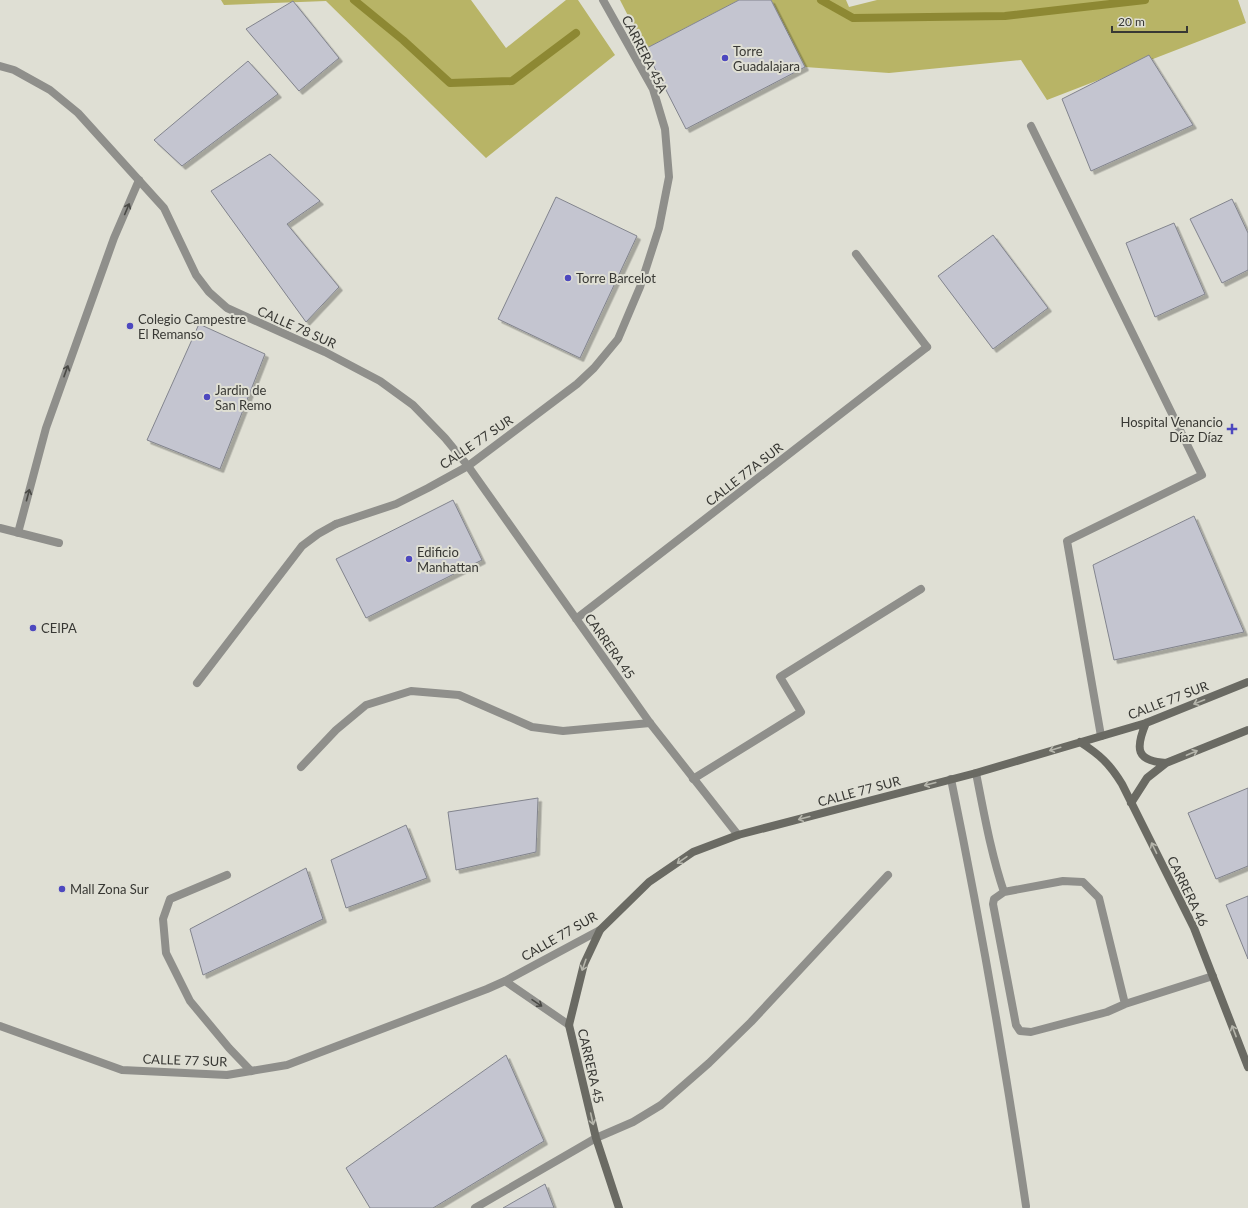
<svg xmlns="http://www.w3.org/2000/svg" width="1248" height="1208" viewBox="0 0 1248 1208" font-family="Lato,sans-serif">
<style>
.green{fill:#b8b466}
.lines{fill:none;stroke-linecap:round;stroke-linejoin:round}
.stream{stroke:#8d8833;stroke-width:8}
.building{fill:#c4c5d0;stroke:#82848d;filter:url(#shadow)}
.lane{stroke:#8f8f8b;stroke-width:8}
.street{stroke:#8f8f8b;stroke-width:8}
.secondary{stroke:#6a6a63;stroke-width:8}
.oneway{stroke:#494945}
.oneway2{stroke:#b6b6ac}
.poi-dot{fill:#4d48bf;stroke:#dfdfd4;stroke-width:1.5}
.labels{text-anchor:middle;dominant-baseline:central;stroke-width:4;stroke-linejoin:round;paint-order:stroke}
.poi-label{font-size:13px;fill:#383834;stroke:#dfdfd4;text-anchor:start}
.street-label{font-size:13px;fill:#383834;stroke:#dfdfd4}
</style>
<defs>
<filter id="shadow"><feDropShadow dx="3.5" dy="3.5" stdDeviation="0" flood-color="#0004"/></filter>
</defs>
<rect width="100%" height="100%" fill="#dfdfd4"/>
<path class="green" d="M 221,0 L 471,0 L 506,48 L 566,0 L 578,0 L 615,55 L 486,158 L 326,1 L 224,5 Z
M 620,0 L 739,0 L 645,49 Z
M 771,0 L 846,0 L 849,7 L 877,0 L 1238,0 L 1246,23 L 1047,100 L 1021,60 L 889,73 L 805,67 Z"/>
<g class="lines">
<path class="stream" d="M 354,0 L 403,40 L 450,83 L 512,81 L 576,33
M 821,0 L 853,18 L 1005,16 L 1145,0"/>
</g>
<path class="building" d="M 739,0 L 771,0 L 805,67 L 686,129 L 645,49 Z
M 293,1 L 339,58 L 299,91 L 246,29 Z
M 1149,55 L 1193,125 L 1091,171 L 1062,99 Z
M 248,61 L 278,94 L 182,166 L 154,140 Z
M 270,154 L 320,201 L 287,224 L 339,287 L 306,322 L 211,191 Z
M 556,197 L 637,236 L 580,358 L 498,319 Z
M 1232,199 L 1248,233 L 1248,270 L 1222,283 L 1190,219 Z
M 1174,223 L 1205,294 L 1155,317 L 1126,243 Z
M 993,235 L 1048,308 L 993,349 L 938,276 Z
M 199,324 L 265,354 L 220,469 L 147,440 Z
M 453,500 L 482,560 L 366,618 L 336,559 Z
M 1194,516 L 1244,632 L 1114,660 L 1093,565 Z
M 1248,788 L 1248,866 L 1216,879 L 1188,813 Z
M 538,798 L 536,852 L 456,870 L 448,812 Z
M 406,825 L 427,878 L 346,908 L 331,860 Z
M 306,868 L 323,919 L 203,975 L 190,929 Z
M 1248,896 L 1248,959 L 1226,905 Z
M 506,1055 L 544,1141 L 433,1208 L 370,1208 L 346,1168 Z
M 545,1184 L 554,1208 L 503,1208 Z"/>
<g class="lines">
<path class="lane" d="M 856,254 L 927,347
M 0,528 L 59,543
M 18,533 L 46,428 L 114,238 L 139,180
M 197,683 L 302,546 L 318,534 L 336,524
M 301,767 L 336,730 L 366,705 L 411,691 L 459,695 L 532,727 L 563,731 L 650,723
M 976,773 C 984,813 991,854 1004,892 L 1063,881 L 1083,882 L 1099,898 L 1125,1004 L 1107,1012 L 1031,1032 L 1020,1031 L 1016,1025 L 993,904 L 994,899 L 1004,892
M 693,779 L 801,712 L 780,677 L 921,589
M 227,875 L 170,899 L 163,919 L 166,953 L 190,1001 L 229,1048 L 251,1071
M 1125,1004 L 1213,976
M 596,1138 L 633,1122 L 661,1105 L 709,1063 L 751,1022 L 888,875"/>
<path class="street" d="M 0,66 L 14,70 L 50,90 L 78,113 L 164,208 L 196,275 L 209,292 L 227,308 L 325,352 L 380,381 L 413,405 L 445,438 L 468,466 L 650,723 L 738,835
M 1031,126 L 1202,475 L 1067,541 L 1101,736
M 336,524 L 396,504 L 428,488 L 468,466 L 577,384 L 594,368 L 618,339 L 640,287 L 659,228 L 669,177 L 665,129 L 653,89 L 603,0
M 576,619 L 927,347
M 951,779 C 980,920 1005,1063 1026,1206
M 505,981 L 569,1025
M 0,1026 L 122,1070 L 227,1075 L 287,1065 L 487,989 L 505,981 L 600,930
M 475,1208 L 596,1138"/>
<path class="secondary" d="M 1146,723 C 1135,749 1136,761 1166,763
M 1080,742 C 1100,755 1109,763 1122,784 L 1194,928 L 1248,1067
M 1131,803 L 1147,778 L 1166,763 L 1248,730
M 619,1208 L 596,1138 L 569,1025 L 584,964 L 600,930 L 649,882 L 693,852 L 738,835 L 976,773 L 1146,723 L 1248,682"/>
</g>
<defs><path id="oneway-shaft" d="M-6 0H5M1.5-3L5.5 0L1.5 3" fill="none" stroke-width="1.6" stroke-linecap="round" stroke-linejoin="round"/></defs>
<g class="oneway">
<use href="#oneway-shaft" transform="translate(127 209) rotate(-67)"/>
<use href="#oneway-shaft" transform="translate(66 371) rotate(-70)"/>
<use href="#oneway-shaft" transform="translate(28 495) rotate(-75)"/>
<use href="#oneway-shaft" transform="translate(537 1003) rotate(34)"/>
</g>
<g class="oneway2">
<use href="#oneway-shaft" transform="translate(1199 702) rotate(158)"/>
<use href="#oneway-shaft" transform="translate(1055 749) rotate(163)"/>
<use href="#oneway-shaft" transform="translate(1192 753) rotate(-23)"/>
<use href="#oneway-shaft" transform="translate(930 784) rotate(165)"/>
<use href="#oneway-shaft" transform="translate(804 818) rotate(165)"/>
<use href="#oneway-shaft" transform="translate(1154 848) rotate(-116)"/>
<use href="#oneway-shaft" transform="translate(682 860) rotate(145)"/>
<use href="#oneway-shaft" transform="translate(584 965) rotate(109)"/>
<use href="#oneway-shaft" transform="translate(1234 1031) rotate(-111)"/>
<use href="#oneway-shaft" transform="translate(592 1119) rotate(77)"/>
</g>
<g class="poi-dot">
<circle cx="725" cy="58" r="4"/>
<circle cx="568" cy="278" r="4"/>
<circle cx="130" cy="326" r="4"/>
<circle cx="207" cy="397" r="4"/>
<path d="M1230 423h4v4h4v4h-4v4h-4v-4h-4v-4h4z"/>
<circle cx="409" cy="559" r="4"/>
<circle cx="33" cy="628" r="4"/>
<circle cx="62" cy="889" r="4"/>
</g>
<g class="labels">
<g class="poi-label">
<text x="733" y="51">Torre<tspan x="733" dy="15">Guadalajara</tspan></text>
<text x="576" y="278">Torre Barcelot</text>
<text x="138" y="319">Colegio Campestre<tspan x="138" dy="15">El Remanso</tspan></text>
<text x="215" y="390">Jardin de<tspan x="215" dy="15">San Remo</tspan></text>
<text x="1223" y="422" text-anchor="end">Hospital Venancio<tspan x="1223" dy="15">Díaz Díaz</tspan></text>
<text x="417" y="552">Edificio<tspan x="417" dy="15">Manhattan</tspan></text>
<text x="41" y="628">CEIPA</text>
<text x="70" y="889">Mall Zona Sur</text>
</g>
<g class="street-label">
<text transform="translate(645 54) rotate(63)">CARRERA 45A</text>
<text transform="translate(297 327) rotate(24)">CALLE 78 SUR</text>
<text transform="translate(476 442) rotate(-34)">CALLE 77 SUR</text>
<text transform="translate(744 474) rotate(-38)">CALLE 77A SUR</text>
<text transform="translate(610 646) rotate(55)">CARRERA 45</text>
<text transform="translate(1168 700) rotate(-21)">CALLE 77 SUR</text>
<text transform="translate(859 791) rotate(-15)">CALLE 77 SUR</text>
<text transform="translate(1188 891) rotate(64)">CARRERA 46</text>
<text transform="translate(559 936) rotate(-30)">CALLE 77 SUR</text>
<text transform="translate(185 1060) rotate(2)">CALLE 77 SUR</text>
<text transform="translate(591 1066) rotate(77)">CARRERA 45</text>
</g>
</g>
<path d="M1112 26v6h75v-6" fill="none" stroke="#383834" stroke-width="2"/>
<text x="1118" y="26" font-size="12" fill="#383834" stroke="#dfdfd4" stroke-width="3" paint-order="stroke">20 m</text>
</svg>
